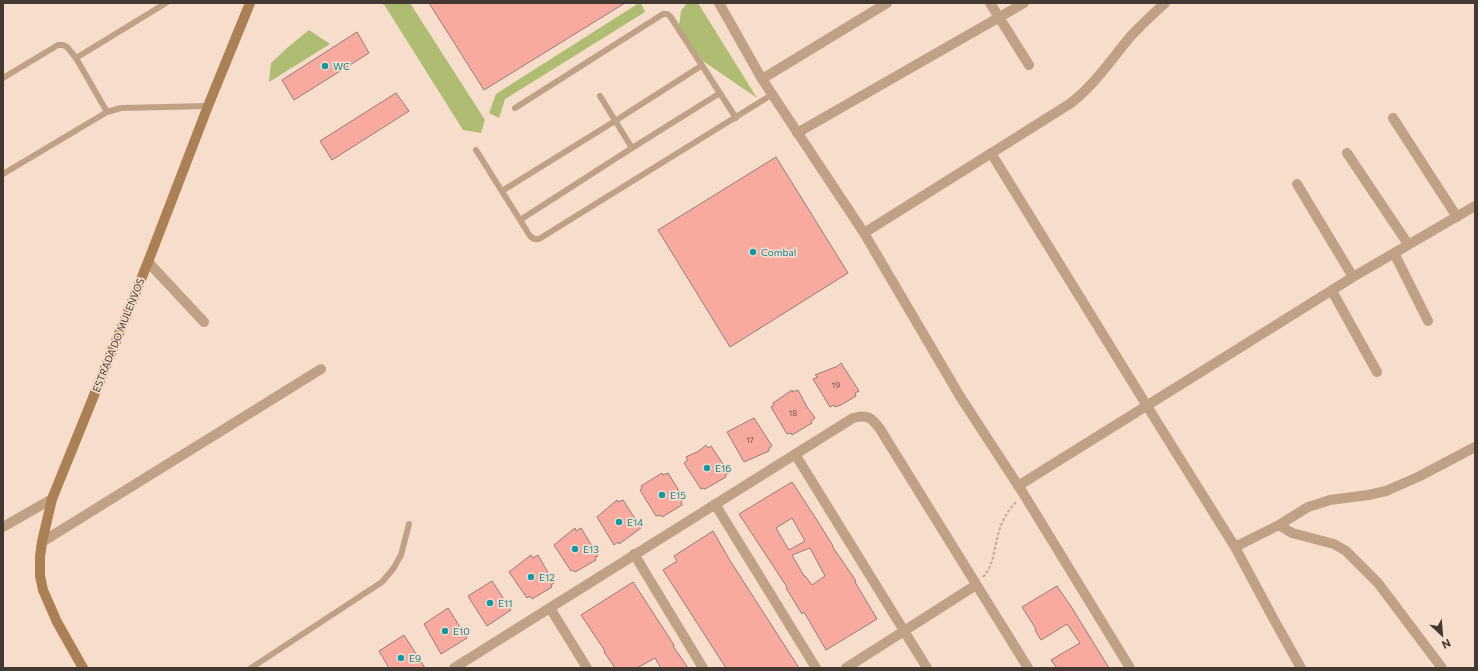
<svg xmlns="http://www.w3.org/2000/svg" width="1478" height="671" viewBox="0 0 1478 671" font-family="Commissioner,sans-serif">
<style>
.green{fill:#afbd72}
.building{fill:#f8aa9e;stroke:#977b76;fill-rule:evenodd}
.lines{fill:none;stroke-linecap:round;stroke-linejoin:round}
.path{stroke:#bda99a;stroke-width:2;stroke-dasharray:3 2;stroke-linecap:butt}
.lane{stroke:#bfa185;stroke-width:6}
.street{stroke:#bfa185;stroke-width:10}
.secondary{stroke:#ac8055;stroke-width:10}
.culture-dot{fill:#0f9aa8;stroke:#f7decc;stroke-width:1.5}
.labels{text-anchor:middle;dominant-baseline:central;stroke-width:3.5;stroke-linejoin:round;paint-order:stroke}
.number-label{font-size:8px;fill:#70554d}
.culture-label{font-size:10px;fill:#0d838f;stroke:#f7decc;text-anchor:start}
.street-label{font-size:10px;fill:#433932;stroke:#f7decc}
</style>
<rect width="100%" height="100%" fill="#f7decc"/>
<path class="green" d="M 381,3 L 410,3 L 485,120 L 481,133 L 463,130 L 385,6 Z
M 639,3 L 641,3 L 645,12 L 505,99 L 499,118 L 489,113 L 496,94 Z
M 687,3 L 698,3 L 757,98 L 703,61 L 679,26 L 681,11 Z
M 309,30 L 330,44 L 269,82 L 271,63 L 287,48 Z"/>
<path class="building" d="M 429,3 L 625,3 L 484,90 Z
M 357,32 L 369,53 L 294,100 L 282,80 Z
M 396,93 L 409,111 L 332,160 L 320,141 Z
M 776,157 L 848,273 L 730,347 L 658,230 Z
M 841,363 L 859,391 L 855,393 L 856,396 L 841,405 L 835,407 L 834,405 L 830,407 L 813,379 L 818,377 L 815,375 L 838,366 Z
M 792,390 L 793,392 L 798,390 L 807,407 L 815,418 L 811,421 L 812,423 L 792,435 L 791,433 L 787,434 L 771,407 L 774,405 L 773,403 Z
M 754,418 L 772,446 L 769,448 L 769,451 L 744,462 L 727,432 Z
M 706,445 L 708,448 L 711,446 L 729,473 L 725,475 L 726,477 L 705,489 L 703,488 L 701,489 L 684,463 L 688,460 L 686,457 L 699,451 Z
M 662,473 L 663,475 L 668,473 L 684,499 L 681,502 L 682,505 L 662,517 L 661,515 L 656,516 L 640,490 L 642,488 L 641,486 Z
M 792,482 L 815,517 L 833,546 L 832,546 L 856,581 L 855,582 L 877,619 L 826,650 L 804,612 L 802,614 L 786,588 L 787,587 L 739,514 ZM 792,518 L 805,541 L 789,550 L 776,528 ZM 810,548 L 825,576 L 812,585 L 805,576 L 804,576 L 792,555 Z
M 617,500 L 618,502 L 623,500 L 641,528 L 619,544 L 618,542 L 614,545 L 597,517 Z
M 575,528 L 576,531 L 581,528 L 598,556 L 595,557 L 596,560 L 575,572 L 573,570 L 571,571 L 554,545 Z
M 713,531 L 729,559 L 799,668 L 726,668 L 663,570 L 677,561 L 674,556 Z
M 531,555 L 533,558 L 538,555 L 554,583 L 551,585 L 552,587 L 532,599 L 530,596 L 527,598 L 509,572 Z
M 492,581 L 511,610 L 487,626 L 468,596 Z
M 633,582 L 674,645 L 673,646 L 688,668 L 661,668 L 655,658 L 637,668 L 615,668 L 604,652 L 605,651 L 581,615 Z
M 1057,586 L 1072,608 L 1109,668 L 1057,668 L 1051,660 L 1080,643 L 1067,624 L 1041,640 L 1035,630 L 1036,629 L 1022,607 Z
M 448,608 L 467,638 L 441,654 L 424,624 Z
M 404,635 L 425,668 L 389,668 L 379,651 Z"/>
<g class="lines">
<path class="path" d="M 983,577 C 994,564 993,554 997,539 C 1000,525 1006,512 1016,502"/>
<path class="lane" d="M 76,58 L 166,3
M 3,78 L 58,45 L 63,45 L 67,47 L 76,58 L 107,112
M 600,96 L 632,148
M 515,108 L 663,14 L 667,14 L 670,16 L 736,118
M 476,150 L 530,236 L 534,239 L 539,239 L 773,94
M 3,174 L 107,112 L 121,108 L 208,106
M 502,191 L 615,121 L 701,66
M 520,220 L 632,148 L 720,93
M 251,668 L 382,582 L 393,569 L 401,555 L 409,524"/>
<path class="street" d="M 719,3 L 762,79 L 864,233 L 961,398 L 1023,493 L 1130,668
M 990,3 L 1029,65
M 762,79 L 887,3
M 1393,118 L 1457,217
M 797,133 L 1024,3
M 991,153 L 1147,406 L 1235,547 L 1273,618 L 1301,668
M 1347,153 L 1408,244
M 1297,184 L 1353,277
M 864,233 L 1071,103 C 1094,85 1111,60 1130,37 C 1141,25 1153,14 1165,3
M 1394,253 L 1428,321
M 148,262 L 204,322
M 1332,291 L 1377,372
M 795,454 L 927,668
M 1018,486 L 1353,277 L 1475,206
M 715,504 L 816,668
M 1279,525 L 1292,533 L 1334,544 L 1346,551 L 1378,583 L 1442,668
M 3,527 L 52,499
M 42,542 L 321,369
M 1235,547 L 1279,525 L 1308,507 L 1330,500 L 1368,495 L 1386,491 L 1418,477 L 1475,447
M 634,554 L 703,668
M 550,608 L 587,668
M 454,668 L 853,418 C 868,414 872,418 880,429 L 1028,668
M 846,668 L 976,585"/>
<path class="secondary" d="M 83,668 L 57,622 L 43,590 L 40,576 L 40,557 L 42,542 L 52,499 L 148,262 L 208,106 L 250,3"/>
</g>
<g class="culture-dot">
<circle cx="325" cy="66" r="4"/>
<circle cx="753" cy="252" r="4"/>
<circle cx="707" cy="468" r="4"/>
<circle cx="662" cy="495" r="4"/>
<circle cx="619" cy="522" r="4"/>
<circle cx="575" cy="549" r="4"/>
<circle cx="531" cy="577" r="4"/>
<circle cx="490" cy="603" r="4"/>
<circle cx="445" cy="631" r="4"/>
<circle cx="401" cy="658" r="4"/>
</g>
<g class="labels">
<g class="number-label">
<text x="836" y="385">19</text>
<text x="793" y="413">18</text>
<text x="750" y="440">17</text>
</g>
<g class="culture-label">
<text x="333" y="66">WC</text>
<text x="761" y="252">Combal</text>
<text x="715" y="468">E16</text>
<text x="670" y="495">E15</text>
<text x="627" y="522">E14</text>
<text x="583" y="549">E13</text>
<text x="539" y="577">E12</text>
<text x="498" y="603">E11</text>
<text x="453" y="631">E10</text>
<text x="409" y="658">E9</text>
</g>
<g class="street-label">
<text transform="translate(118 335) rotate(-68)">ESTRADA DO MULENVOS</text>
</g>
</g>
<rect width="1478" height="671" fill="none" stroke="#433932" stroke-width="8"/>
<g transform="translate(1442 635) rotate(154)" stroke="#f7decc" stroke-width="3" paint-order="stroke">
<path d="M0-3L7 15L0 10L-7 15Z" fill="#433932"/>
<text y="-6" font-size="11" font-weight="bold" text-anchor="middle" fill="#433932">N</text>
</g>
</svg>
